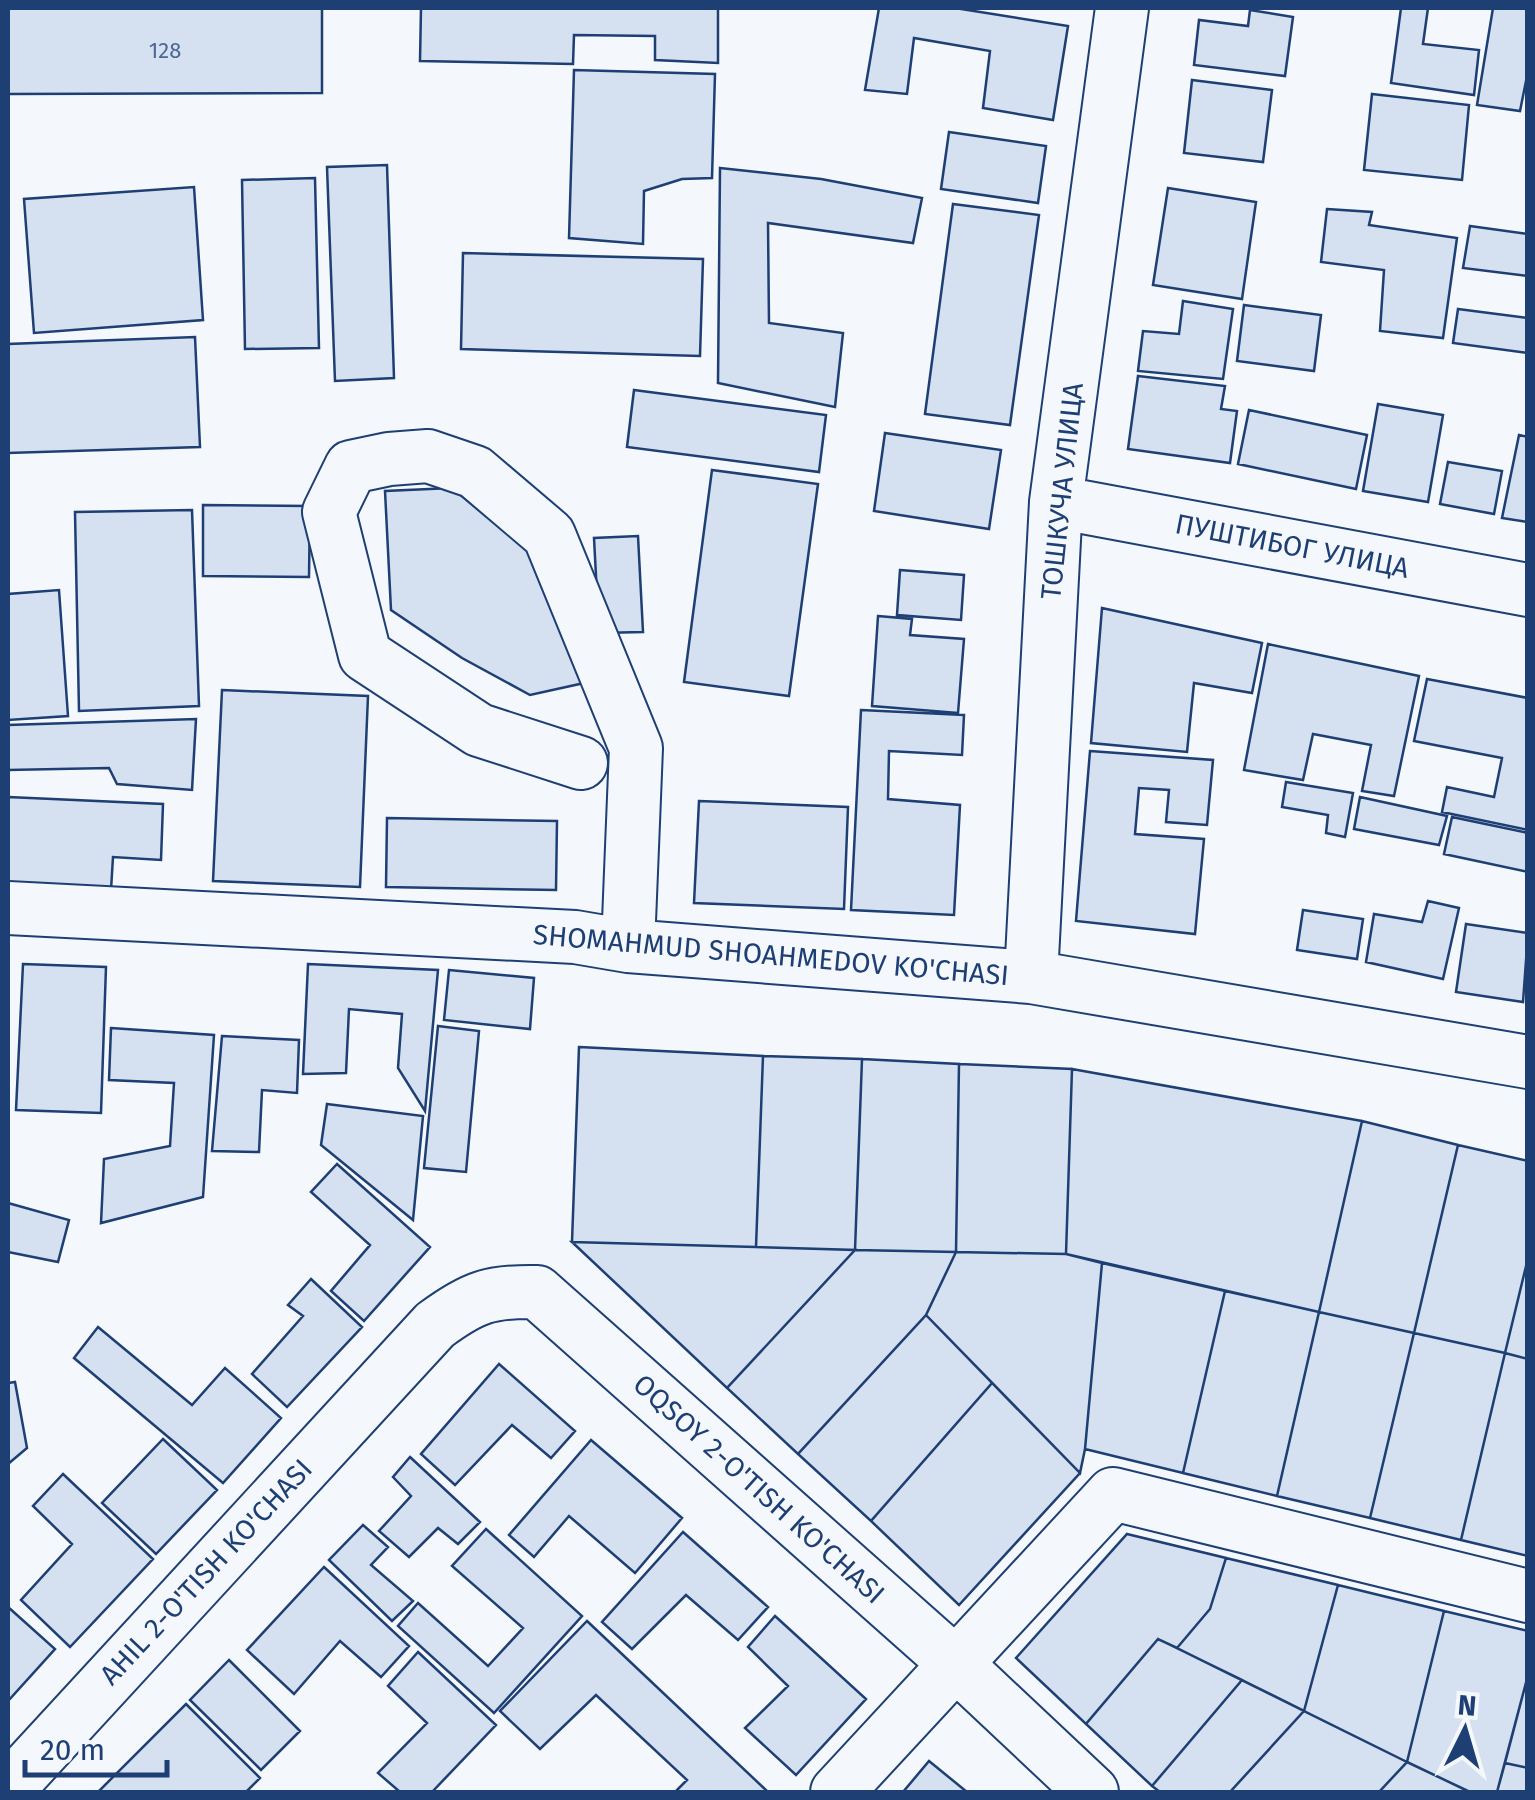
<svg xmlns="http://www.w3.org/2000/svg" width="1535" height="1800" viewBox="0 0 1535 1800" font-family="'Fira Sans',sans-serif">
<style>
.building{fill:#d5e0f0;stroke:#1d3f73;stroke-width:2.5}
.lines{fill:none;stroke-linecap:round;stroke-linejoin:round}
.minor-casing{stroke:#1d3f73;stroke-width:56}
.minor{stroke:#f4f7fb;stroke-width:52}
.labels{text-anchor:middle;dominant-baseline:central;stroke-width:8;stroke-linejoin:round;paint-order:stroke}
.number-label{font-size:22px;fill:#4b6792}
.street-label{font-size:28px;fill:#1d3f73;stroke:#f4f7fb}
</style>
<rect width="100%" height="100%" fill="#f4f7fb"/>
<path class="building" d="M 8,8 L 322,8 L 322,93 L 8,94 Z
M 421,8 L 718,8 L 718,63 L 655,60 L 655,36 L 574,35 L 573,64 L 420,61 Z
M 879,8 L 955,8 L 1068,26 L 1053,120 L 983,108 L 990,51 L 914,38 L 907,94 L 865,90 Z
M 1401,8 L 1428,8 L 1423,44 L 1479,50 L 1474,95 L 1391,83 Z
M 1493,8 L 1528,8 L 1528,71 L 1520,111 L 1477,105 Z
M 1250,10 L 1293,17 L 1285,76 L 1194,65 L 1199,20 L 1248,26 Z
M 574,70 L 715,74 L 712,178 L 682,179 L 644,191 L 643,244 L 569,238 Z
M 1192,80 L 1272,90 L 1263,162 L 1184,153 Z
M 1372,94 L 1469,105 L 1462,180 L 1364,170 Z
M 949,132 L 1046,146 L 1038,203 L 941,189 Z
M 387,165 L 394,378 L 335,381 L 327,167 Z
M 720,168 L 821,179 L 922,198 L 913,243 L 768,223 L 769,323 L 843,333 L 835,407 L 718,383 Z
M 315,178 L 319,348 L 245,349 L 242,180 Z
M 194,187 L 203,320 L 34,333 L 24,199 Z
M 1168,188 L 1256,202 L 1242,299 L 1153,285 Z
M 953,204 L 1039,215 L 1010,425 L 925,414 Z
M 1327,209 L 1372,212 L 1369,225 L 1457,238 L 1443,338 L 1380,331 L 1384,270 L 1321,262 Z
M 1470,226 L 1528,234 L 1528,276 L 1463,268 Z
M 463,253 L 703,259 L 700,356 L 461,349 Z
M 1183,301 L 1233,309 L 1223,379 L 1138,371 L 1143,331 L 1179,334 Z
M 1244,305 L 1321,315 L 1314,371 L 1237,361 Z
M 1458,309 L 1528,318 L 1528,353 L 1453,343 Z
M 195,337 L 200,447 L 8,453 L 8,344 Z
M 1138,376 L 1225,386 L 1221,409 L 1237,411 L 1230,463 L 1128,449 Z
M 634,390 L 826,415 L 819,472 L 627,447 Z
M 1378,404 L 1443,415 L 1428,502 L 1363,491 Z
M 1249,410 L 1367,435 L 1356,489 L 1238,464 Z
M 885,433 L 1001,450 L 989,529 L 874,511 Z
M 1519,435 L 1528,437 L 1528,522 L 1502,518 Z
M 1448,462 L 1502,471 L 1494,514 L 1440,504 Z
M 712,470 L 818,484 L 789,696 L 684,682 Z
M 452,488 L 530,552 L 584,683 L 530,695 L 462,658 L 391,610 L 385,491 Z
M 203,505 L 310,506 L 309,577 L 203,576 Z
M 192,510 L 199,706 L 79,711 L 75,512 Z
M 638,536 L 643,632 L 599,633 L 594,538 Z
M 900,570 L 964,575 L 961,620 L 897,615 Z
M 59,590 L 68,716 L 8,720 L 8,594 Z
M 1102,608 L 1262,643 L 1252,693 L 1194,683 L 1187,752 L 1091,743 Z
M 878,616 L 912,619 L 910,635 L 964,639 L 958,713 L 872,706 Z
M 1268,644 L 1419,676 L 1394,796 L 1362,791 L 1371,745 L 1313,734 L 1303,780 L 1244,770 Z
M 1427,679 L 1528,698 L 1528,830 L 1442,812 L 1447,787 L 1494,797 L 1502,758 L 1414,741 Z
M 222,690 L 368,696 L 360,887 L 213,881 Z
M 861,710 L 964,715 L 962,755 L 889,751 L 888,799 L 960,805 L 954,915 L 851,910 Z
M 196,719 L 192,790 L 117,784 L 109,768 L 8,770 L 8,725 Z
M 1090,751 L 1213,760 L 1207,825 L 1166,822 L 1169,790 L 1139,788 L 1135,834 L 1204,839 L 1195,934 L 1076,921 Z
M 1286,782 L 1353,793 L 1345,837 L 1326,833 L 1328,815 L 1282,807 Z
M 8,797 L 163,804 L 161,860 L 113,857 L 111,890 L 8,886 Z
M 1360,797 L 1447,816 L 1439,845 L 1354,829 Z
M 699,801 L 848,807 L 844,909 L 694,903 Z
M 1452,817 L 1528,833 L 1528,872 L 1444,854 Z
M 387,818 L 557,821 L 556,890 L 386,887 Z
M 1428,901 L 1459,908 L 1443,979 L 1366,962 L 1374,914 L 1422,922 Z
M 1303,910 L 1363,919 L 1357,959 L 1297,950 Z
M 1466,924 L 1528,933 L 1523,1002 L 1456,992 Z
M 23,964 L 106,967 L 101,1113 L 16,1110 Z
M 308,964 L 438,970 L 425,1111 L 398,1068 L 402,1014 L 349,1009 L 346,1073 L 303,1074 Z
M 449,970 L 534,978 L 530,1029 L 444,1020 Z
M 438,1026 L 479,1031 L 466,1172 L 424,1168 Z
M 111,1028 L 214,1035 L 203,1197 L 101,1223 L 104,1159 L 170,1146 L 174,1083 L 109,1080 Z
M 222,1036 L 299,1040 L 297,1093 L 262,1090 L 259,1152 L 212,1151 Z
M 579,1047 L 763,1056 L 756,1247 L 572,1242 Z
M 763,1056 L 862,1059 L 855,1250 L 756,1247 Z
M 862,1059 L 959,1064 L 956,1252 L 855,1250 Z
M 959,1064 L 1072,1069 L 1066,1254 L 956,1252 Z
M 1072,1069 L 1362,1121 L 1319,1312 L 1066,1254 Z
M 327,1104 L 423,1116 L 413,1220 L 321,1145 Z
M 1362,1121 L 1458,1145 L 1414,1333 L 1319,1312 Z
M 1458,1145 L 1528,1161 L 1528,1258 L 1505,1353 L 1414,1333 Z
M 337,1164 L 430,1247 L 364,1321 L 331,1291 L 370,1245 L 311,1192 Z
M 8,1203 L 69,1220 L 58,1262 L 8,1252 Z
M 572,1242 L 756,1247 L 855,1250 L 727,1388 Z
M 855,1250 L 956,1252 L 926,1315 L 798,1454 L 727,1388 Z
M 956,1252 L 1066,1254 L 1102,1263 L 1085,1449 L 1080,1473 L 926,1315 Z
M 1528,1258 L 1528,1359 L 1505,1353 Z
M 1102,1263 L 1225,1291 L 1183,1473 L 1085,1449 Z
M 311,1279 L 362,1327 L 287,1407 L 252,1374 L 303,1316 L 288,1305 Z
M 1225,1291 L 1319,1312 L 1277,1496 L 1183,1473 Z
M 1319,1312 L 1414,1333 L 1370,1518 L 1277,1496 Z
M 926,1315 L 992,1383 L 871,1521 L 798,1454 Z
M 98,1327 L 192,1405 L 225,1368 L 281,1418 L 223,1483 L 74,1358 Z
M 1414,1333 L 1505,1353 L 1461,1540 L 1370,1518 Z
M 1505,1353 L 1528,1359 L 1528,1556 L 1461,1540 Z
M 499,1364 L 575,1431 L 551,1458 L 512,1425 L 455,1485 L 421,1454 Z
M 15,1382 L 27,1448 L 8,1464 L 8,1383 Z
M 992,1383 L 1080,1473 L 959,1605 L 871,1521 Z
M 163,1439 L 217,1490 L 156,1554 L 102,1503 Z
M 591,1440 L 682,1518 L 635,1573 L 569,1516 L 534,1557 L 509,1535 Z
M 410,1457 L 480,1522 L 458,1544 L 438,1528 L 409,1557 L 379,1531 L 411,1496 L 393,1477 Z
M 63,1474 L 153,1559 L 70,1647 L 21,1600 L 72,1544 L 33,1506 Z
M 363,1525 L 388,1547 L 371,1565 L 413,1601 L 392,1621 L 329,1560 Z
M 486,1529 L 582,1616 L 494,1713 L 398,1626 L 418,1603 L 488,1666 L 523,1628 L 452,1566 Z
M 683,1532 L 768,1607 L 738,1640 L 686,1595 L 632,1649 L 602,1622 Z
M 1127,1534 L 1226,1558 L 1210,1609 L 1177,1648 L 1158,1639 L 1086,1724 L 1016,1658 Z
M 1226,1558 L 1338,1585 L 1304,1711 L 1177,1648 L 1210,1609 Z
M 324,1567 L 409,1646 L 381,1677 L 340,1641 L 294,1694 L 247,1650 Z
M 1338,1585 L 1444,1611 L 1407,1762 L 1304,1711 Z
M 8,1607 L 55,1649 L 8,1701 Z
M 1444,1611 L 1528,1631 L 1528,1675 L 1497,1792 L 1470,1792 L 1407,1762 Z
M 775,1616 L 866,1699 L 796,1775 L 745,1728 L 788,1686 L 748,1647 Z
M 587,1621 L 768,1792 L 675,1792 L 687,1780 L 596,1695 L 540,1749 L 500,1711 Z
M 1158,1639 L 1242,1680 L 1152,1786 L 1086,1724 Z
M 418,1652 L 496,1725 L 432,1792 L 400,1792 L 378,1773 L 427,1723 L 388,1686 Z
M 229,1660 L 300,1731 L 261,1770 L 190,1700 Z
M 1528,1675 L 1528,1768 L 1505,1763 Z
M 1242,1680 L 1304,1711 L 1230,1792 L 1160,1792 L 1152,1786 Z
M 186,1704 L 260,1778 L 246,1792 L 98,1792 Z
M 1304,1711 L 1407,1762 L 1379,1792 L 1230,1792 Z
M 929,1761 L 967,1792 L 903,1792 Z
M 1407,1762 L 1470,1792 L 1379,1792 Z
M 1505,1763 L 1528,1768 L 1528,1792 L 1497,1792 Z"/>
<g class="lines">
<g class="minor-casing">
<path id="minor" d="M 1056,502 L 1528,590
M 581,763 L 479,730 L 365,655 L 329,512 L 351,467 L 389,459 L 428,456 L 475,472 L 549,535 L 636,748 L 628,946
M 8,908 L 575,937 L 628,946 L 1031,977 L 1528,1062
M 1031,977 L 1056,502 L 1122,8
M 8,1789 L 435,1325 C 473,1297 490,1291 537,1292 L 956,1664 L 1092,1792
M 837,1792 L 1113,1494 L 1528,1596"/>
</g>
<use href="#minor" class="minor"/>
</g>
<g class="labels">
<g class="number-label">
<text x="165" y="50">128</text>
</g>
<g class="street-label">
<text transform="translate(1062 491) rotate(-84)">ТОШКУЧА УЛИЦА</text>
<text transform="translate(1292 546) rotate(11)">ПУШТИБОГ УЛИЦА</text>
<text transform="translate(771 955) rotate(5)">SHOMAHMUD SHOAHMEDOV KO'CHASI</text>
<text transform="translate(759 1489) rotate(42)">OQSOY 2-O'TISH KO'CHASI</text>
<text transform="translate(206 1572) rotate(-47)">AHIL 2-O'TISH KO'CHASI</text>
</g>
</g>
<rect width="1535" height="1800" fill="none" stroke="#1d3f73" stroke-width="20"/>
<g transform="translate(1465 1730) rotate(5)" stroke="#f4f7fb" stroke-width="8" paint-order="stroke">
<path d="M0-8L18 38L0 25L-18 38Z" fill="#1d3f73"/>
<text y="-15" font-size="28" font-weight="bold" text-anchor="middle" fill="#1d3f73">N</text>
</g>
<path d="M25 1760v15h142v-15" fill="none" stroke="#1d3f73" stroke-width="5"/>
<text x="40" y="1760" font-size="30" fill="#1d3f73" stroke="#f4f7fb" stroke-width="8" paint-order="stroke">20 m</text>
</svg>
